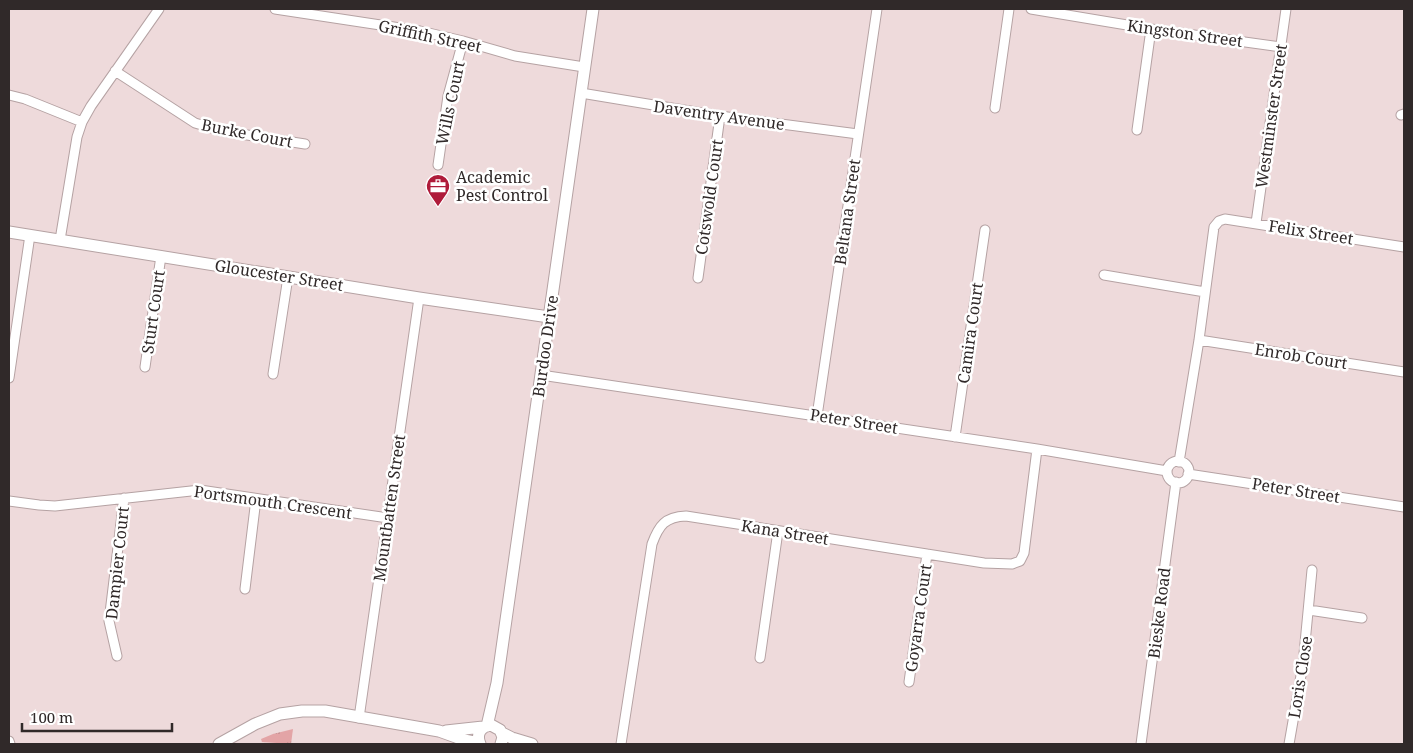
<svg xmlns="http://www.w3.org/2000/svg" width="1413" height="753" viewBox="0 0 1413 753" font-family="'Noto Serif',serif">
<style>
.grass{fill:url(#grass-tufts)}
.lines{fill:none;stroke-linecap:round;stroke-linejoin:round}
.minor-casing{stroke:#b5a2a3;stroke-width:11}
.tertiary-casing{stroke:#b5a2a3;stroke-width:13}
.minor{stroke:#fff;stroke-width:9}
.tertiary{stroke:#fff;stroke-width:11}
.labels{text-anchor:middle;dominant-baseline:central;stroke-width:5;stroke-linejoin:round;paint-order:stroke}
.street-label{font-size:16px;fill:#302929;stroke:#fff}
.poi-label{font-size:16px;fill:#302929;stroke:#fff;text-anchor:start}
</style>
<defs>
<pattern id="grass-tufts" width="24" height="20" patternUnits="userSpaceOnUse" patternTransform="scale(1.25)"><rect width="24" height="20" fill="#e3a4a6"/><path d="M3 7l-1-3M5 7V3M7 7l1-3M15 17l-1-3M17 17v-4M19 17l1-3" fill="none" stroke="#b88687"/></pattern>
</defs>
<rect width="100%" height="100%" fill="#eedadb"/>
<path class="grass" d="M 293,729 L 291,744 L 262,742 L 261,739 L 273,734 Z"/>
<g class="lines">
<g class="minor-casing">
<path id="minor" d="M 275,9 L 420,31 L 463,41 L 515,56 L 584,67
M 1031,9 L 1151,29 L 1281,47
M 115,71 L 195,123 L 222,131 L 305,144
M 581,93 L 720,116 L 858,134
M 9,95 L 25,99 L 82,122
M 995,108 L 1009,9
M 1401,115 L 1404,114
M 1137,130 L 1151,29
M 438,165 L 448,96 L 463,41
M 1256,223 L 1286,9
M 60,240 L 77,137 L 82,122 L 91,106 L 159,9
M 1104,275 L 1205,292
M 698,278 L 720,116
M 1199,340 L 1404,372
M 145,367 L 161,256
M 273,374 L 288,277
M 541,375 L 1037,449 L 1167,471
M 9,378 L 30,235
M 817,416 L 877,9
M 955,437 L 985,230
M1167 472a11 11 0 1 1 22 0a11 11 0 1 1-22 0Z
M 1179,462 L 1199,340 L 1214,227 L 1219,221 L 1225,219 L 1404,247
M 1188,474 L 1404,507
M 9,501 L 39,505 L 55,506 L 200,490 L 388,518
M 245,589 L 256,499
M 1309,610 L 1362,618
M 117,656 L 109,621 L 124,498
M 760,658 L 778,531
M 909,682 L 927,554
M 359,718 L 419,298
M 9,741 L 10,744
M 621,744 L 652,544 C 659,525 665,517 686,516 L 984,563 L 1012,564 L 1020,561 L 1024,553 L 1037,449
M 1141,744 L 1176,482
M 1289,744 L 1303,664 L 1312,570"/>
</g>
<g class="tertiary-casing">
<path id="tertiary" d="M 9,232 L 419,298 L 549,317
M 487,726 L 497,683 L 593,9
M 446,731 L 483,727
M 502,733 L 512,738 L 532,744
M 219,744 L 255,724 L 280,714 L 302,711 L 325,711 L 439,731 L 464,740 L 479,743
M 480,744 C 476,735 480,726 491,725 L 500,730 L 503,737 L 501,744"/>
</g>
<use href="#minor" class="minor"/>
<use href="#tertiary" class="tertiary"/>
</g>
<defs>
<g id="office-pin" transform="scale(1.25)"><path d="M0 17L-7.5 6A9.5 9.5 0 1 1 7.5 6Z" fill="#af1b3a" stroke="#fff"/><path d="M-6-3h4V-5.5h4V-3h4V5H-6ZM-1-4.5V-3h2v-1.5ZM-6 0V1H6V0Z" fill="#fff"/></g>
</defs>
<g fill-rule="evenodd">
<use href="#office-pin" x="438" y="186"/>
</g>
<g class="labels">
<g class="street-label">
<text transform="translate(1185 33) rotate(8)">Kingston Street</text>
<text transform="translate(430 36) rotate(12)">Griffith Street</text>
<text transform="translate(450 103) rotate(-78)">Wills Court</text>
<text transform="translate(719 115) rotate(8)">Daventry Avenue</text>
<text transform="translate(1271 116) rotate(-82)">Westminster Street</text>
<text transform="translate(247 133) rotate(11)">Burke Court</text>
<text transform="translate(709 197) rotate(-82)">Cotswold Court</text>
<text transform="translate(847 212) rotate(-82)">Beltana Street</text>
<text transform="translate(1311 232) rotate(9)">Felix Street</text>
<text transform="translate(279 275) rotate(9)">Gloucester Street</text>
<text transform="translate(153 312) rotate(-82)">Sturt Court</text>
<text transform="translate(970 333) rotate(-82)">Camira Court</text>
<text transform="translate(545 346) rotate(-82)">Burdoo Drive</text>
<text transform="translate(1301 356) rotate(9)">Enrob Court</text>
<text transform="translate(854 421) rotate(9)">Peter Street</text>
<text transform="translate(1296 490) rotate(9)">Peter Street</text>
<text transform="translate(273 502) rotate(8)">Portsmouth Crescent</text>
<text transform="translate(389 508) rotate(-82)">Mountbatten Street</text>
<text transform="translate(785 532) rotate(9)">Kana Street</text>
<text transform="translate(117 563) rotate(-84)">Dampier Court</text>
<text transform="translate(1159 613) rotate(-83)">Bieske Road</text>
<text transform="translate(918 618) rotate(-82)">Goyarra Court</text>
<text transform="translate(1300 677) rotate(-81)">Loris Close</text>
</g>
<g class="poi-label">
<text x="456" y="177">Academic<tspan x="456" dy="18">Pest Control</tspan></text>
</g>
</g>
<rect width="1413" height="753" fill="none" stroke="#302929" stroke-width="20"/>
<path d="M22 723v8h150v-8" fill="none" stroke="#302929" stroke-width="2.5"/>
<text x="30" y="723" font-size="15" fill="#302929" stroke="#ffffff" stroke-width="4" paint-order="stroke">100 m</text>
</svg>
